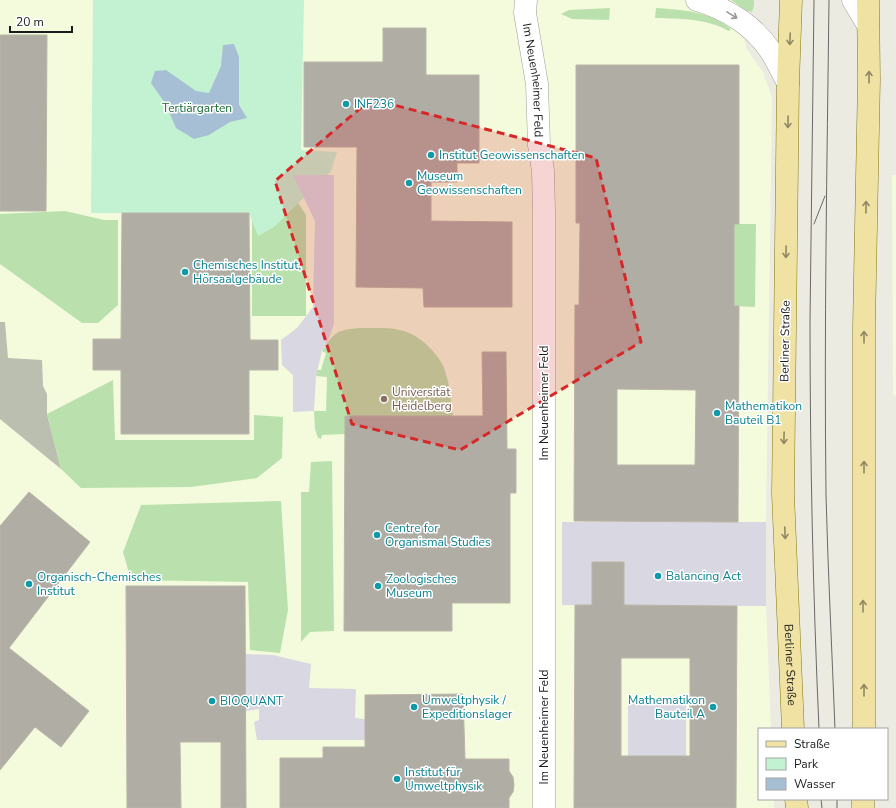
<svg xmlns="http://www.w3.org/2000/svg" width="896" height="808" viewBox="0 0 896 808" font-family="'Nunito Sans',sans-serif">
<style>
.education{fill:#f3fbdc}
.construction{fill:#bbbfaf}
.grass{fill:#bae1ad}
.park{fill:#c3f2d2}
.plaza{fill:#d9d7e1}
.water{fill:#a7bfd5}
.building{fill:#b0ada5;stroke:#bbb5a6;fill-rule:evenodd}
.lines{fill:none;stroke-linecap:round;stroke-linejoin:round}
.minor-casing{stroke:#9f9f9f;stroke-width:23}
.major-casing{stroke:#827910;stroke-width:23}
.minor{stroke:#fff;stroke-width:22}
.major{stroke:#f0e2a2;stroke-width:22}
.tram{stroke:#696969;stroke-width:1}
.oneway{stroke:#989898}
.oneway2{stroke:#908865}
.marked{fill:#d62828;fill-opacity:0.2;stroke:#d62828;stroke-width:3;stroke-dasharray:8 5;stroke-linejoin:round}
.culture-dot{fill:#0f9aa8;stroke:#fff;stroke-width:1.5}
.education-dot{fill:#8d6e63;stroke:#fff;stroke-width:1.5}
.labels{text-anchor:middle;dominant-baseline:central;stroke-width:3;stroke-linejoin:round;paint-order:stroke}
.street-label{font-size:12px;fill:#1b1b1b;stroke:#fff}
.culture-label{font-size:12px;fill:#0d838f;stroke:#fff;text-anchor:start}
.park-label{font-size:12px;fill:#176c33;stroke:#fff}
.education-label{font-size:12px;fill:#785e54;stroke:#fff;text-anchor:start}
</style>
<rect width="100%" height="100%" fill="#ecebe2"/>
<path class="education" d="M 0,0 L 739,0 L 746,48 L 763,72 L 772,97 L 766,522 L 766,606 L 771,729 L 759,729 L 759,799 L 774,799 L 774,808 L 0,808 Z
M 892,175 L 896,175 L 896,395 L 893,395 Z"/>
<path class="construction" d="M 0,322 L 5,322 L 8,358 L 42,360 L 43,386 L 47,394 L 47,414 L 61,469 L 0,419 Z"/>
<path class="grass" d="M 731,0 L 754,0 L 754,6 L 752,12 L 747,11 Z
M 610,8 L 609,20 L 572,19 L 561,14 L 569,10 Z
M 656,8 C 683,10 709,11 731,29 L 729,31 C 705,18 683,19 655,18 Z
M 259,142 L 306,215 L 306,316 L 252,316 L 252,195 Z
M 65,211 L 104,220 L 118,220 L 118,305 L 98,323 L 82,323 L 0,264 L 0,214 Z
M 734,224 L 756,224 L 755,307 L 734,306 Z
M 359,328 C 391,328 409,325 432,350 C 438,357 444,364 446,374 C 450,387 451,402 453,416 L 345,416 L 345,434 L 322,435 L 321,439 L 318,438 L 315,429 L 314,411 L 326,411 L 327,377 L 316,376 L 317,370 L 321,370 L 326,353 L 322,351 C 334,332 337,330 359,328 Z
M 113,380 L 115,440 L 254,440 L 254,415 L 283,417 L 282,458 L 257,478 L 191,487 L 81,488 L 61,469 L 47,414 Z
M 332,461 L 334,631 L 310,632 L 301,642 L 301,492 L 309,492 L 311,462 Z
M 281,501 L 288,610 L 280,653 L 250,650 L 248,582 L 131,580 L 123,552 L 141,505 Z"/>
<path class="park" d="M 93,0 L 304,0 L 301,150 L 337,152 L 331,171 L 274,227 L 258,236 L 249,213 L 91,213 Z"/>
<path class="plaza" d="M 293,175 L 334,175 L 334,324 L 327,343 L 322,351 L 316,376 L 314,411 L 293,412 L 293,375 L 282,365 L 281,340 L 297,328 L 313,307 L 315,221 Z
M 562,522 L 766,522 L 766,606 L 562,605 Z
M 245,654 L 273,655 L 311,664 L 309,688 L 356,689 L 355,718 L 365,719 L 366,740 L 257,740 L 254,722 L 259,720 L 259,709 L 246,711 Z
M 628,703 L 686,703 L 686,756 L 628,756 Z"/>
<path class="water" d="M 234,44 L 239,57 L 239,105 L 247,118 L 230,122 L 209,135 L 194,139 L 176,128 L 165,103 L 151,83 L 155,71 L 166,70 L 196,91 L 209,93 L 221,66 L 223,45 Z"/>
<path class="building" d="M 383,28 L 426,28 L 426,75 L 479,75 L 479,163 L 457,163 L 457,182 L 431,182 L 431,221 L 512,222 L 512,307 L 424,307 L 423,288 L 356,287 L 357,147 L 304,147 L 304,62 L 383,62 Z
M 0,35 L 47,35 L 46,211 L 0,211 Z
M 576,65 L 739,65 L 739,224 L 734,224 L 734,306 L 739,306 L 738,522 L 574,521 L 575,305 L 579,305 L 580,223 L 576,223 ZM 617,389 L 696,390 L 695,465 L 617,465 Z
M 122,213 L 249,213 L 250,340 L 278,340 L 278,370 L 249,370 L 249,434 L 121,434 L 121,370 L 93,370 L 93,339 L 121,339 Z
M 482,352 L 506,352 L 507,449 L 516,449 L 516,493 L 510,493 L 510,603 L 452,603 L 452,631 L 344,631 L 345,416 L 483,416 Z
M 29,492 L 90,542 L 9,648 L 89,711 L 61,747 L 35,727 L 0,770 L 0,526 Z
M 592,562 L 624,562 L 624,605 L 737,606 L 736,808 L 574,808 L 575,605 L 592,605 ZM 621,658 L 690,658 L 690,756 L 621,756 Z
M 126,586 L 245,586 L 246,808 L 221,808 L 221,742 L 180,742 L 181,808 L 127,808 Z
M 463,694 L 465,759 L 509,759 L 509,771 L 513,777 L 514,785 L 513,792 L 509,798 L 509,808 L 280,808 L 280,758 L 323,758 L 323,747 L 365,747 L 365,695 Z"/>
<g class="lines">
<g class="minor-casing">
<g id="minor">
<path id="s1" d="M 526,0 L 525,13 L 537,84 L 539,145 L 543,171 L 544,211 L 544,808"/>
<path d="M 697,0 C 727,9 752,24 770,50 C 777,61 782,72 788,83"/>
<path d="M 853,0 L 868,25"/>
</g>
</g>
<g class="major-casing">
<g id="major">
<path id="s2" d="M 791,0 L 788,83 L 783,494 L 793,729"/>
<path d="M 864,729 L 864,326 L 869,79 L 868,0"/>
<path d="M 796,799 L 797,808"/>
<path d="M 863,808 L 863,799"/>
</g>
</g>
<use href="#minor" class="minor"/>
<use href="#major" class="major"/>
<path class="tram" d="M 814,0 C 813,107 811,215 810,322 C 810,458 813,594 819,729
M 829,0 C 827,165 824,330 826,495 C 828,573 832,651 835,729
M 814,224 L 825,196
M 821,799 L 822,808
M 837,799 L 837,808"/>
</g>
<defs><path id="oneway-shaft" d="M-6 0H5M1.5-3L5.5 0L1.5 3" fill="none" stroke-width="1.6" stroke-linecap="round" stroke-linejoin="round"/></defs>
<use class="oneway" href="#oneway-shaft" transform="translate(732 15) rotate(32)"/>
<g class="oneway2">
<use href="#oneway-shaft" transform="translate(790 39) rotate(92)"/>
<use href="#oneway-shaft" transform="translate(869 77) rotate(-90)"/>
<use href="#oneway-shaft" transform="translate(788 122) rotate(91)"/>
<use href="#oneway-shaft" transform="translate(866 207) rotate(-89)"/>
<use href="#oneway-shaft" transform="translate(786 252) rotate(91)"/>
<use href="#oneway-shaft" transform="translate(864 337) rotate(-90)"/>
<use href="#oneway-shaft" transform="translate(784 438) rotate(91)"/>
<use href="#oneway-shaft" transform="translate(864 467) rotate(-90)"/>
<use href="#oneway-shaft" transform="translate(785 533) rotate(88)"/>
<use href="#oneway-shaft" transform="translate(863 606) rotate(-90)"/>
<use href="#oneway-shaft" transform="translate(864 690) rotate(-90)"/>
</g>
<path class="marked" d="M 371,99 L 596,158 L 641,342 L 460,450 L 352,424 L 275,181 Z"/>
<g class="culture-dot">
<circle cx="346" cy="104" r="4"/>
<circle cx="431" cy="155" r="4"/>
<circle cx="409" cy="183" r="4"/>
<circle cx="185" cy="272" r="4"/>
<circle cx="717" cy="413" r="4"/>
<circle cx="377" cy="535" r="4"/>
<circle cx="658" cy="576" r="4"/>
<circle cx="29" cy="584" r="4"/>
<circle cx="378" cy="586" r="4"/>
<circle cx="212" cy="701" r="4"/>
<circle cx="414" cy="707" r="4"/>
<circle cx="713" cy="707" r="4"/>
<circle cx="397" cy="779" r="4"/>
</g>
<circle class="education-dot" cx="384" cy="399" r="4"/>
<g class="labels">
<g class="street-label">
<text stroke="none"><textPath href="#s1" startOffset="81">Im Neuenheimer Feld</textPath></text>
<text transform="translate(785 341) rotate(-89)">Berliner Straße</text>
<text transform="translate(544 403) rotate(-90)">Im Neuenheimer Feld</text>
<text stroke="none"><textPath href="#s2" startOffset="665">Berliner Straße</textPath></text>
<text transform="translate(544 727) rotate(-90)">Im Neuenheimer Feld</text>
</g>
<g class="culture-label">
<text x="354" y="104">INF236</text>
<text x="439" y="155">Institut Geowissenschaften</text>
<text x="417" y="176">Museum<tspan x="417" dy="14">Geowissenschaften</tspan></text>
<text x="193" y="265">Chemisches Institut,<tspan x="193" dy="14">Hörsaalgebäude</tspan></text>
<text x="725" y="406">Mathematikon<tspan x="725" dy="14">Bauteil B1</tspan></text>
<text x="385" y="528">Centre for<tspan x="385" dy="14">Organismal Studies</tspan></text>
<text x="666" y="576">Balancing Act</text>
<text x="37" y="577">Organisch-Chemisches<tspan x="37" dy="14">Institut</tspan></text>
<text x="386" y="579">Zoologisches<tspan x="386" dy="14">Museum</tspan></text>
<text x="422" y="700">Umweltphysik /<tspan x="422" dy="14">Expeditionslager</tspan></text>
<text x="705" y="700" text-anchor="end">Mathematikon<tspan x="705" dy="14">Bauteil A</tspan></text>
<text x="220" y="701">BIOQUANT</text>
<text x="405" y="772">Institut für<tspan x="405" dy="14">Umweltphysik</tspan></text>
</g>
<g class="park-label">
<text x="197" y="108">Tertiärgarten</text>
</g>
<g class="education-label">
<text x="392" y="392">Universität<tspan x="392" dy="14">Heidelberg</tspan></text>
</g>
</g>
<rect x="758" y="728" width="130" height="72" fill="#ffffff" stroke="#a4a4a4"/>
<rect x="766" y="741" width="20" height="6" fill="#f0e2a2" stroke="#a4a4a4"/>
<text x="794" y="748" font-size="12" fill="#1b1b1b">Straße</text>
<rect x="766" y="758" width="20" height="12" fill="#c3f2d2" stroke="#a4a4a4"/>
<text x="794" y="768" font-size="12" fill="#1b1b1b">Park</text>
<rect x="766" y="778" width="20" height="12" fill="#a7bfd5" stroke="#a4a4a4"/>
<text x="794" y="788" font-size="12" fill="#1b1b1b">Wasser</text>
<path d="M10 26v6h62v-6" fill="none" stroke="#1b1b1b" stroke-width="2"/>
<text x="16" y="26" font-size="12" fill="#1b1b1b" stroke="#ffffff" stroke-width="3" paint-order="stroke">20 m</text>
</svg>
